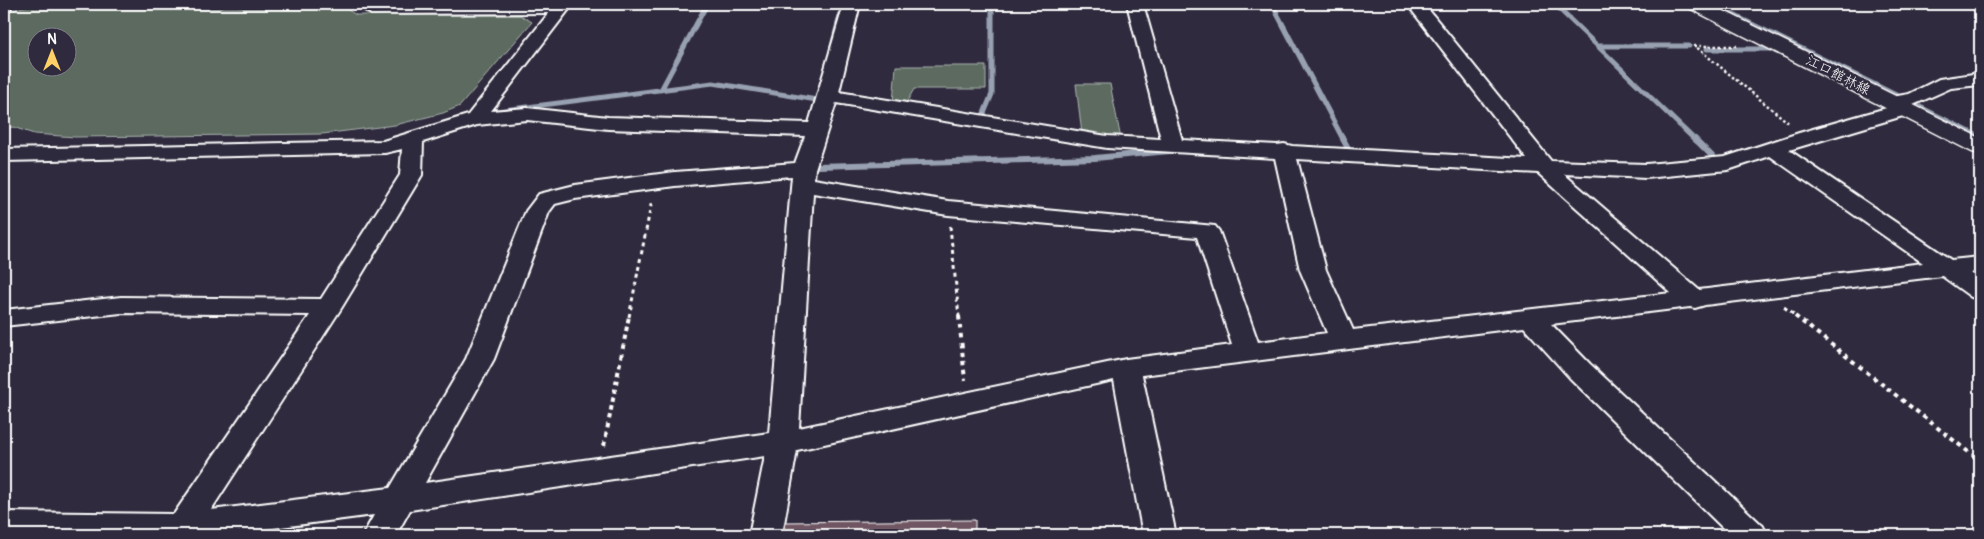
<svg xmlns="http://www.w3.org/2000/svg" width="1984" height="539" viewBox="0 0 1984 539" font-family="Pangolin,'Klee One',sans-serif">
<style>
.green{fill:#5b6a60;stroke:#adb4b0;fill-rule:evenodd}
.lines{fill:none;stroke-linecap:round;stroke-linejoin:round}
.stream-far1{stroke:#98a1b1;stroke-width:5}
.stream{stroke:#98a1b1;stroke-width:6}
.lane-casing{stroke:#fff;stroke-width:4}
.street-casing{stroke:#fff;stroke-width:4}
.secondary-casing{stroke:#fff;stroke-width:3}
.path-far2{stroke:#fff;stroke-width:2.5;stroke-dasharray:2.5 2.5;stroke-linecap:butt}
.path-far1{stroke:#fff;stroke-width:3;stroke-dasharray:4 4;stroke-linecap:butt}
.path{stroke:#fff;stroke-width:4;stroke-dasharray:4.5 4.5;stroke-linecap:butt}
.lane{fill:#2f2a3d;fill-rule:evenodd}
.street{fill:#2f2a3d;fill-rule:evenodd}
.secondary{fill:#2f2a3d;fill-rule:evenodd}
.wall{fill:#5f4b54;stroke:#fff}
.building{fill:#6f5762;stroke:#fff}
.labels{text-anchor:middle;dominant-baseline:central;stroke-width:4;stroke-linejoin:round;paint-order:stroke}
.far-street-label{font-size:14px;fill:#fff;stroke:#2f2a3d}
</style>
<rect width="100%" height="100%" fill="#2f2a3d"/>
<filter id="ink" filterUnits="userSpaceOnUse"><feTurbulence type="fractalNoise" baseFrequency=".02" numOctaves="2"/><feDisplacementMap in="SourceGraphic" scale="10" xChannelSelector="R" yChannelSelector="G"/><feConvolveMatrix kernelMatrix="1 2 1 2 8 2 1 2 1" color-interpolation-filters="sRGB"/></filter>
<g filter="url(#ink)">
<path class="green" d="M 35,4 L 161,4 L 165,8 L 345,8 L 356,15 L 520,15 L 532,22 L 460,106 L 443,113 L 395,125 L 322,134 L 75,137 L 34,134 L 13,127 L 4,129 L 4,12 ZM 38,38 L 68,38 L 68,68 L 38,68 Z
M 896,66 L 986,66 L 986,89 L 914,89 L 905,105 L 893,103 Z
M 1076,84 L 1110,84 L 1121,139 L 1082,134 Z"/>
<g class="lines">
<path class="stream-far1" d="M 1272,4 L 1344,141
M 1554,4 L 1696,141
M 1711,4 L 1898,96
M 1598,46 L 1689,46
M 1707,49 L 1770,49 L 1783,55
M 831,50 L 843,4
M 661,90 L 707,4
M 495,103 L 491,108 L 497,111 L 713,83 L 817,100 L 819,92
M 1916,105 L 1980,137
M 982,118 L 992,94 L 992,4"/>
<path class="stream" d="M 1343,139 L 1349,150
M 1695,139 L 1714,158
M 818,166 L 1095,158 L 1169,151"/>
<g class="lane-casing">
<path id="lane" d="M 363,4 L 372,4 L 370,7 L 373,8 L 560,7 L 564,10 L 560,13 L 371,14 L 360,7 Z"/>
</g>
<g class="street-casing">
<path id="street" d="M 4,4 L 13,4 L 10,9 L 4,10 Z
M 556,4 L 573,4 L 491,111 L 527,108 L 608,117 L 809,123 L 844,4 L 860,4 L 839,92 L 1107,136 L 1161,139 L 1127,4 L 1143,4 L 1182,140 L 1277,145 L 1284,144 L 1292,146 L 1527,159 L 1407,4 L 1424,4 L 1551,161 L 1646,164 L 1725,157 L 1799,133 L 1890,107 L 1886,106 L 1883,102 L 1886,98 L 1909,94 L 1939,79 L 1980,73 L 1980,85 L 1951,88 L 1913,105 L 1916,109 L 1913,113 L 1789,150 L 1951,260 L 1980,257 L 1980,271 L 1970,273 L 1980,279 L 1980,299 L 1971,297 L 1942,276 L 1705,305 L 1695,308 L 1690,307 L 1551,324 L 1590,364 L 1763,526 L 1767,535 L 1730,535 L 1570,378 L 1524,327 L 1142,375 L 1176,535 L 1143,535 L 1114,380 L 797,450 L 782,535 L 749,535 L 765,456 L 410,510 L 396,535 L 363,535 L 374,515 L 220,535 L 4,535 L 4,512 L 174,514 L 310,315 L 121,313 L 4,326 L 4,310 L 121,297 L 321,299 L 400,175 L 402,149 L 385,153 L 4,161 L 4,149 L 383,141 L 468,115 ZM 836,103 L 1107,148 L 1275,158 L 1300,270 L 1327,333 L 1258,342 L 1219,231 L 1215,226 L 948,201 L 814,179 L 815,169 ZM 527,120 L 608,129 L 805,136 L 795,163 L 675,172 L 575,185 L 539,194 L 526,211 L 466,359 L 390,488 L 211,510 L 342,307 L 422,175 L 423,142 L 477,125 ZM 1770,156 L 1923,263 L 1699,290 L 1564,174 L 1646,178 L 1728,170 ZM 1297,159 L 1538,173 L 1671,293 L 1353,330 L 1326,270 ZM 792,176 L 769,433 L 425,483 L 494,359 L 549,212 L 555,204 L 575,199 L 675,186 ZM 813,193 L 948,215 L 1197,237 L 1232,345 L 1126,359 L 799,428 Z"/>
</g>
<g class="secondary-casing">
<path id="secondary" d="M 1687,4 L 1710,4 L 1980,138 L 1980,154 L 1972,152 L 1689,8 Z"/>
</g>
<path class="path-far2" d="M 1737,46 L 1695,46 L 1790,124"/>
<path class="path-far1" d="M 950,226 L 959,317
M 1784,307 L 1797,317
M 629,317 L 652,200"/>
<path class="path" d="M 959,316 L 965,381
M 1795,316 L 1980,461
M 604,446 L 629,316"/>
<use href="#lane" class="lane"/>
<use href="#street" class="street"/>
<use href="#secondary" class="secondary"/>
</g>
<path class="wall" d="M 395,4 L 462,4 L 460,6 L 396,6 Z"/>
<path class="building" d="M 975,520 L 975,535 L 783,535 L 785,522 Z"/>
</g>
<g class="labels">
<g class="far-street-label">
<text transform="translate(1838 75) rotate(27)">江口館林線</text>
</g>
</g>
<rect width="1984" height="539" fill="none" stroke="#2f2a3d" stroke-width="20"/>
<rect x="10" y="10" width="1964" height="519" fill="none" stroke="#fff" stroke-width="2" filter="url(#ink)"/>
<g transform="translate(52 52)"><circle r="24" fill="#2f2a3d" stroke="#827f8b"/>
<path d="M0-4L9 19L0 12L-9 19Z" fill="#ffd166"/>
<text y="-8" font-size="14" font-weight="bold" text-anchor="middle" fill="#ffffff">N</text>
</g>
</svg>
